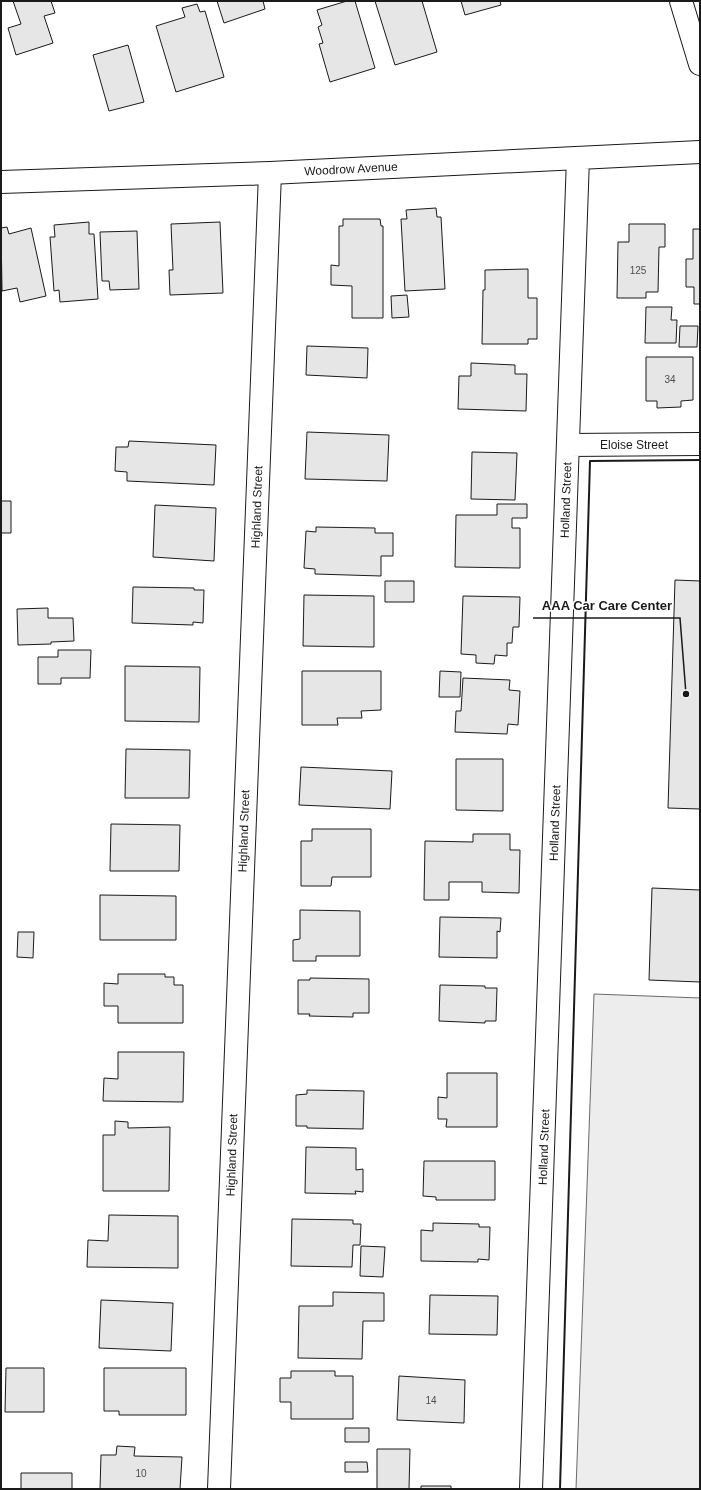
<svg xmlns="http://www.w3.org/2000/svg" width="701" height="1490" viewBox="0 0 701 1490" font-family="Arial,sans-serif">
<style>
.parking{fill:#ededed;stroke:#6a6a6a}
.building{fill:#e6e6e6;stroke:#1a1a1a}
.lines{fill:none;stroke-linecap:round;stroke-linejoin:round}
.minor-casing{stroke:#1a1a1a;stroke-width:24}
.minor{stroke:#fff;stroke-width:22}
.wall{stroke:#1a1a1a;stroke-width:2}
.labels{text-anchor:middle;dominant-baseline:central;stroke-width:3;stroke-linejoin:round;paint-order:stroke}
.number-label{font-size:10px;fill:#4d4d4d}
.street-label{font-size:12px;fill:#1a1a1a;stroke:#fff}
.leader{fill:none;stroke:#1a1a1a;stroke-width:1.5}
.callout-dot{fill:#1a1a1a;stroke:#fff;stroke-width:1.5}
.callout-label{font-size:13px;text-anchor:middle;font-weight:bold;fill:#1a1a1a;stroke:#fff;stroke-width:3;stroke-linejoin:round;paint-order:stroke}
</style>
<rect width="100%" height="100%" fill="#fff"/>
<path class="parking" d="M 594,994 L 700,998 L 700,1489 L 576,1489 Z"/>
<path class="building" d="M 13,1 L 51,1 L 55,13 L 44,16 L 53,43 L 16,55 L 8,28 L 21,24 Z
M 217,1 L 263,1 L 265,9 L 224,23 Z
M 347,1 L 355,1 L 375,68 L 330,82 L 319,44 L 323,43 L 318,27 L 322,25 L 317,10 Z
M 375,1 L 422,1 L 437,52 L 395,65 Z
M 461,1 L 500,1 L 501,5 L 465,15 Z
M 197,4 L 200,12 L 205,11 L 224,77 L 176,92 L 156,26 L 185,17 L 182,8 Z
M 128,45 L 144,102 L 109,111 L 93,55 Z
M 436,208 L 437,217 L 441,217 L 445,289 L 405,291 L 401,219 L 407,219 L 406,210 Z
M 343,219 L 380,219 L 381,226 L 383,226 L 383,318 L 352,318 L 352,286 L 331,285 L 331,265 L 339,266 L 339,226 L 343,226 Z
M 89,222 L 89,234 L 94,234 L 98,299 L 60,302 L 59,290 L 54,291 L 50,237 L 55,237 L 54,225 Z
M 220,222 L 223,293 L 170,295 L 169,270 L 173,270 L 171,224 Z
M 629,224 L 665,224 L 665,247 L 659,247 L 658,292 L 646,292 L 646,298 L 617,298 L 618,242 L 629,242 Z
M 7,227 L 9,234 L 31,228 L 46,296 L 20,302 L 17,288 L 2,291 L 1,228 Z
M 693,229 L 700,229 L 700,304 L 694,304 L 694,287 L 686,287 L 686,259 L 693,259 Z
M 137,231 L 139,289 L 110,290 L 109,281 L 102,281 L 100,232 Z
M 528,269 L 528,298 L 537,298 L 537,339 L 528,339 L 528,344 L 482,344 L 483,290 L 485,290 L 485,270 Z
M 407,295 L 409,317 L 392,318 L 391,296 Z
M 646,307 L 672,307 L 671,320 L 677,320 L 676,343 L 645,343 Z
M 680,326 L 698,326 L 697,347 L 679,347 Z
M 307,346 L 368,348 L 367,378 L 306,375 Z
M 646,357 L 693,357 L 693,400 L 681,401 L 681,407 L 657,408 L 657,401 L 646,401 Z
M 471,363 L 515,365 L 515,374 L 527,374 L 526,411 L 458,409 L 459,376 L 471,376 Z
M 307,432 L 389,435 L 387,481 L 305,479 Z
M 129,441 L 216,445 L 214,485 L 127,481 L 127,472 L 115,471 L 116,447 L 128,447 Z
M 472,452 L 517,453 L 515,500 L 471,499 Z
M 1,501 L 11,501 L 11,533 L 1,533 Z
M 497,504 L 527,504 L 527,518 L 512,518 L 512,528 L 520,528 L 520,568 L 455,567 L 456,515 L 497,515 Z
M 155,505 L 216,508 L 214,561 L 153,557 Z
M 316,527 L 375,528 L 375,533 L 393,533 L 393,556 L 381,556 L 381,576 L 315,574 L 315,569 L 304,568 L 306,531 L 316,532 Z
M 675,580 L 700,581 L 700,809 L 668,808 Z
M 385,581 L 414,581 L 414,602 L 385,602 Z
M 133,587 L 194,588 L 194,590 L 204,590 L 203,623 L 193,622 L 193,625 L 132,623 Z
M 304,595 L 374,596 L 374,647 L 303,646 Z
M 463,596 L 520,597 L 519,627 L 513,627 L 512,643 L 507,643 L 507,656 L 495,655 L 494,664 L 476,663 L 476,655 L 461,654 Z
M 48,608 L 48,618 L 73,618 L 74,641 L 51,642 L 51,644 L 18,645 L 17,609 Z
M 58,650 L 91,650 L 90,678 L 61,678 L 61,684 L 38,684 L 38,657 L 58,657 Z
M 125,666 L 200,667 L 199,722 L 125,721 Z
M 302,671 L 381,671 L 381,710 L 361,711 L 362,718 L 337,718 L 338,725 L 302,725 Z
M 440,671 L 461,672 L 460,697 L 439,697 Z
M 463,678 L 510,680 L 509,690 L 520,691 L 518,725 L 508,724 L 507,734 L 455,732 L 456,711 L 461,711 Z
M 126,749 L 190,750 L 189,798 L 125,798 Z
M 456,759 L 503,759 L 503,811 L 456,810 Z
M 301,767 L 392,771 L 390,809 L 299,805 Z
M 111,824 L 180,825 L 179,871 L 110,871 Z
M 312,829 L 371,829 L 371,877 L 332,877 L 331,886 L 301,886 L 301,841 L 312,841 Z
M 473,834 L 510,834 L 510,850 L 520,850 L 519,893 L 482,892 L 482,882 L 449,882 L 449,900 L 424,900 L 425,841 L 473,842 Z
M 652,888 L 700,890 L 700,982 L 649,980 Z
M 100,895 L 176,896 L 176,940 L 100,940 Z
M 300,910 L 360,911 L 360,956 L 316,956 L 316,961 L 293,961 L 293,940 L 300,939 Z
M 440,917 L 501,918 L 500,932 L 497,931 L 497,958 L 439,957 Z
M 18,932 L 34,932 L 33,958 L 17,957 Z
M 118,974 L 165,974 L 165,977 L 174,977 L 174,985 L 183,985 L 183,1023 L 118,1023 L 118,1006 L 104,1006 L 104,983 L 118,984 Z
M 310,978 L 369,979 L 369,1013 L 353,1013 L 353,1017 L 309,1016 L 310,1014 L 298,1014 L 298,980 L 310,980 Z
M 440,985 L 485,986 L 485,988 L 497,988 L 496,1021 L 485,1021 L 485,1023 L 439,1021 Z
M 118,1052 L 184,1052 L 183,1102 L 103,1101 L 104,1078 L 118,1079 Z
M 447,1073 L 497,1073 L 497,1127 L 446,1127 L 447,1119 L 438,1119 L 438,1097 L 447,1098 Z
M 307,1090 L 364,1091 L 363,1129 L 307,1128 L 307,1126 L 296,1126 L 296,1095 L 307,1094 Z
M 115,1121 L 128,1122 L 128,1128 L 170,1127 L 169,1191 L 103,1191 L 103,1135 L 115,1135 Z
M 306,1147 L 356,1148 L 356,1170 L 363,1169 L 363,1192 L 355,1191 L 356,1194 L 305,1193 Z
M 424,1161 L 495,1161 L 495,1200 L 436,1200 L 436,1197 L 423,1196 Z
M 109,1215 L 178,1216 L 178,1268 L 87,1267 L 88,1240 L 108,1241 Z
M 292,1219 L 353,1220 L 353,1224 L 361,1224 L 360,1245 L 353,1245 L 352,1267 L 291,1266 Z
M 433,1223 L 479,1224 L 479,1227 L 490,1227 L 489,1260 L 478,1259 L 478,1262 L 421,1261 L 421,1230 L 433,1231 Z
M 361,1246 L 385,1247 L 383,1277 L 360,1276 Z
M 333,1292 L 384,1293 L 384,1321 L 363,1321 L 362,1359 L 298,1358 L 299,1306 L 333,1306 Z
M 430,1295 L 498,1296 L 497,1335 L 429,1334 Z
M 101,1300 L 173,1303 L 171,1351 L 99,1348 Z
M 6,1368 L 44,1368 L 44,1412 L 5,1412 Z
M 104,1368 L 186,1368 L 186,1415 L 119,1415 L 119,1411 L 104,1411 Z
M 291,1371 L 335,1371 L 335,1376 L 353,1376 L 353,1419 L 291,1419 L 291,1402 L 280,1402 L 280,1378 L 291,1378 Z
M 399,1376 L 465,1380 L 464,1423 L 397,1420 Z
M 345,1428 L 369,1428 L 369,1442 L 345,1442 Z
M 117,1446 L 135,1447 L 134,1456 L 182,1457 L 180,1489 L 100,1489 L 101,1455 L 116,1455 Z
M 377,1449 L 410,1449 L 409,1489 L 377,1489 Z
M 345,1462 L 367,1462 L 368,1472 L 345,1472 Z
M 21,1473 L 72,1473 L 72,1489 L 21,1489 Z
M 421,1486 L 451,1486 L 451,1489 L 421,1489 Z"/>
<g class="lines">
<g class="minor-casing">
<path id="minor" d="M 681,1 L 700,64
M 1,182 L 270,173 L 700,152
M 568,445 L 700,444
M 219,1489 L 270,173
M 531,1489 L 578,158"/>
</g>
<use href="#minor" class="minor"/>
<path class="wall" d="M 560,1489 L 590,461 L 700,460"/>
</g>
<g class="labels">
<g class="number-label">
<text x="638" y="270">125</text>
<text x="670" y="379">34</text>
<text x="431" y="1400">14</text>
<text x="141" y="1473">10</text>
</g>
<g class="street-label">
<text transform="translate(351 169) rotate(-3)">Woodrow Avenue</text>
<text x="634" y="445">Eloise Street</text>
<text transform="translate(566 500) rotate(-88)">Holland Street</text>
<text transform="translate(257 507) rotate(-88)">Highland Street</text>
<text transform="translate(555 823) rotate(-88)">Holland Street</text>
<text transform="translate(244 831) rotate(-88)">Highland Street</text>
<text transform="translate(544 1147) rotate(-88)">Holland Street</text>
<text transform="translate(232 1155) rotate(-88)">Highland Street</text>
</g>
</g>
<path class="leader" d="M686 694L680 618H533"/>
<circle class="callout-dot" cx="686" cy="694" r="4"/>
<g class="callout-label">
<text x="607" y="610">AAA Car Care Center</text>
</g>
<rect width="701" height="1490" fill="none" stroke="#1a1a1a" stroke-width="4"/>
</svg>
